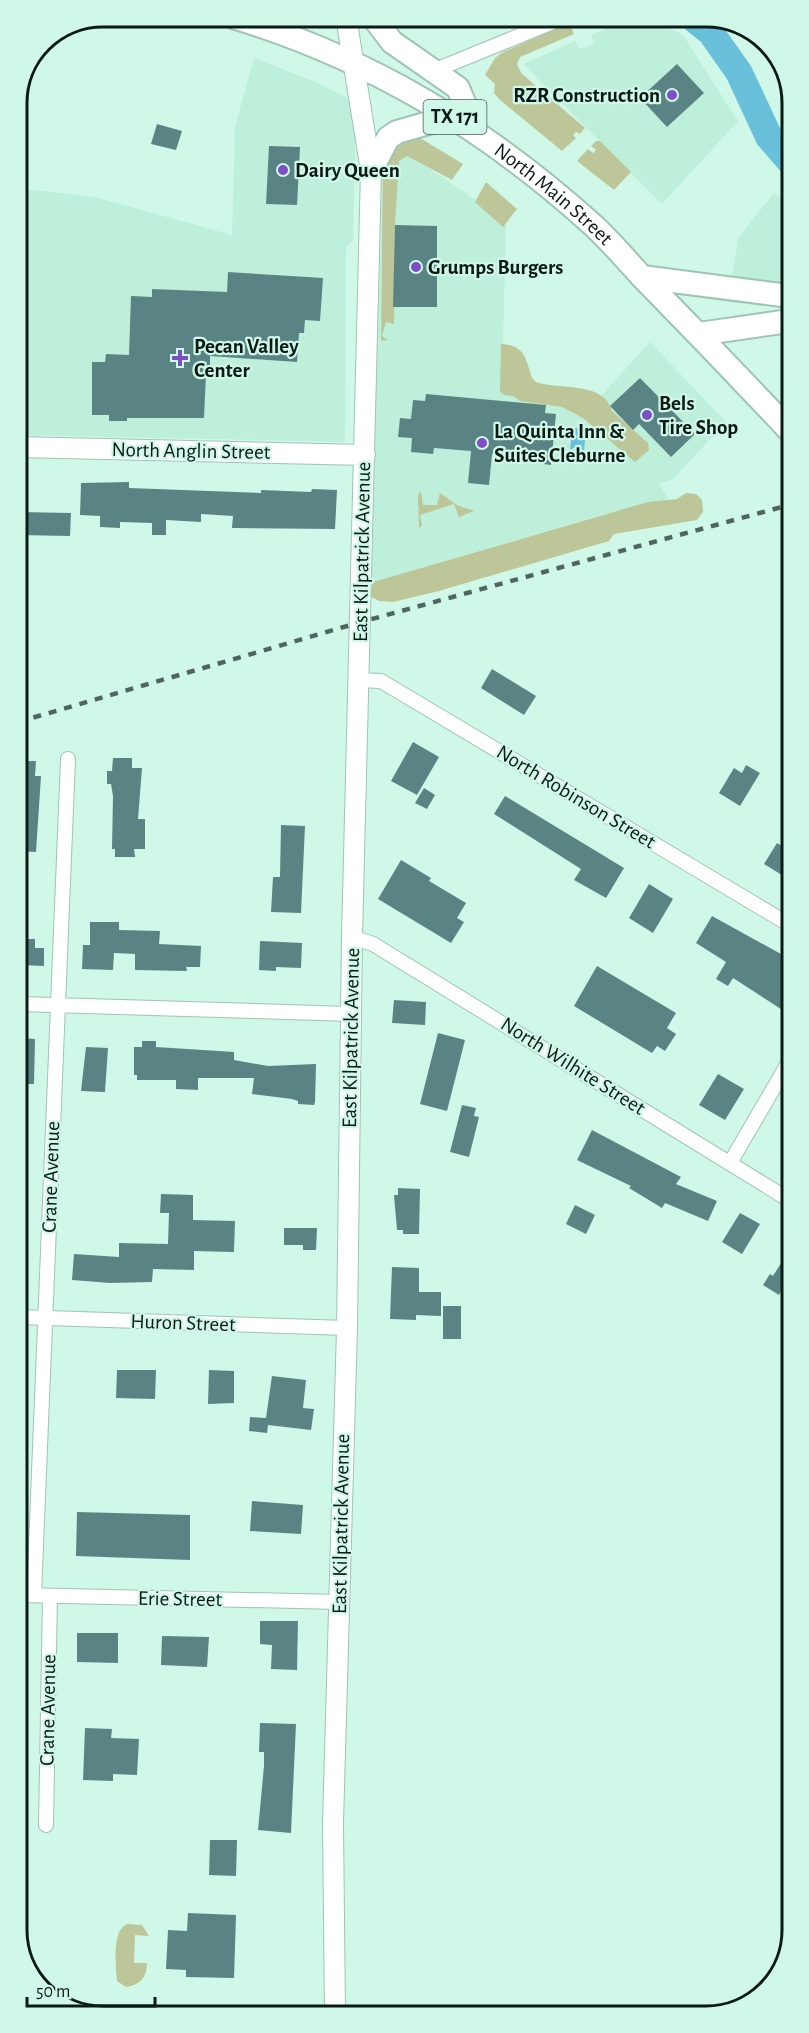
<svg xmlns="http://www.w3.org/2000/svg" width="809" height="2033" viewBox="0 0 809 2033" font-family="'Alegreya Sans',sans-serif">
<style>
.built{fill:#beefdb}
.green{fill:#bdc699}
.water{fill:#68c0db}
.building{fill:#5a8483}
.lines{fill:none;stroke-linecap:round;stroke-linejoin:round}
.street-casing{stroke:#9dc4b4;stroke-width:16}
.secondary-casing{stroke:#9dc4b4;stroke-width:22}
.primary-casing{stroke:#9dc4b4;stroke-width:26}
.street{stroke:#fff;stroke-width:14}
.secondary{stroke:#fff;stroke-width:20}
.primary{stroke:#fff;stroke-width:22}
.rail{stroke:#4f665e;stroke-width:4.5;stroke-dasharray:8 8;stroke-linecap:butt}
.poi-dot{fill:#7c4fc7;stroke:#d0f8e8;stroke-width:2}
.labels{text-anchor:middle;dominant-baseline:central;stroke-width:4.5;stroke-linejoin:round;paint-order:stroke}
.shield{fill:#d0f8e8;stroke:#465d54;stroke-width:1.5}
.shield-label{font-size:20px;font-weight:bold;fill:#0b1a15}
.poi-label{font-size:21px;font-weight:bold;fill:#0b1a15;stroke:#d0f8e8;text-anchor:start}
.street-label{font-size:21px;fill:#0b1a15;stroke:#d0f8e8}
.rim{fill:none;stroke:#0b1a15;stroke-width:3}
</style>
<rect width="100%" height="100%" fill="#d0f8e8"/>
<path class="built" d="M 632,17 L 648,17 L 683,35 L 738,121 L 662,204 L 523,64 L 575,41 L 580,49 L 594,44 L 591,35 Z
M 254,58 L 311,80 L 347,98 L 356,113 L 353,241 L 346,247 L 345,442 L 17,435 L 17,188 L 95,197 L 232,235 L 235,127 Z
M 404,151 L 486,207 L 506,225 L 502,388 L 596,401 L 650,342 L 726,422 L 673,479 L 659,484 L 669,499 L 594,517 L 370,583 L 383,159 Z
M 774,193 L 788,201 L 789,289 L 732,279 L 738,238 Z"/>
<path class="green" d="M 483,17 L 525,17 L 515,26 Z
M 569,23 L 574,34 L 520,57 L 517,64 L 521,73 L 585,128 L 580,134 L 576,132 L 573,135 L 576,138 L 562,151 L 500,100 L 494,93 L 495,84 L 485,75 L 495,58 L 503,52 Z
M 415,135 L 463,164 L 452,180 L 407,156 L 399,161 L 395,225 L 394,324 L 386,322 L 382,336 L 388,340 L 381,341 L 383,154 L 386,148 Z
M 596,141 L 600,141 L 631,172 L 614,190 L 577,161 L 588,149 L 593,153 L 596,150 L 591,146 Z
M 486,182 L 517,209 L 503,227 L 475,202 Z
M 501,344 C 525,345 526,359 532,378 L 536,382 C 558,390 605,381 612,411 L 648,443 L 649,450 L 635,462 L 583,418 L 562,407 L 520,401 L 513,396 L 504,395 L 500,391 Z
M 421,491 L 423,505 L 437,505 L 440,493 L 457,505 L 474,511 L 459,517 L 454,504 L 420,515 L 422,526 L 419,528 L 418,495 Z
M 686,493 L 696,494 L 702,500 L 703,512 L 697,520 L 614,534 L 609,541 L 439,591 L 393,602 L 379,601 L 370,596 L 373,582 L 648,502 L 677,499 Z
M 127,1924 L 142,1925 L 149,1936 L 135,1935 L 134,1963 L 147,1963 C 147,1977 140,1985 126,1987 L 117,1981 C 116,1966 111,1931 127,1924 Z"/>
<path class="water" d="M 670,17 L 717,18 L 751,66 L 780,128 L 788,137 L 788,180 L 757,144 L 727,79 L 701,42 Z
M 572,428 L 586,429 L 584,451 L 577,446 L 570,450 Z"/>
<path class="building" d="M 677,64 L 704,93 L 667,127 L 640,98 Z
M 157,124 L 182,131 L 176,150 L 151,144 Z
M 269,146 L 300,147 L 297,205 L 266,204 Z
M 395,225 L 437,226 L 437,307 L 393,307 Z
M 228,272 L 323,278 L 320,321 L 305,320 L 304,333 L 299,333 L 297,362 L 210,356 L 210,374 L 206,374 L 204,418 L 127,418 L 127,421 L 109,421 L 109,415 L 92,415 L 92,362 L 105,362 L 106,354 L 129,355 L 131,296 L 152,297 L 152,289 L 227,292 Z
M 640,378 L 695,434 L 671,457 L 639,424 L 633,430 L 610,406 Z
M 426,394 L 546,405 L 545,413 L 556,414 L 551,465 L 528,462 L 529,457 L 492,454 L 489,485 L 468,483 L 471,451 L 434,448 L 433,454 L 411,452 L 412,438 L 398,437 L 400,418 L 411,419 L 413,400 L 425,401 Z
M 129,482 L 129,488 L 261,493 L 261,490 L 311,492 L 312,489 L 337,490 L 335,529 L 232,528 L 233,516 L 201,514 L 201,522 L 166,520 L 166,535 L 152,535 L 152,523 L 120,522 L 120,528 L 100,527 L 100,516 L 80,515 L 81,483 Z
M 18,512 L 71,513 L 70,536 L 18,535 Z
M 492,669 L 536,696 L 524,715 L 481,688 Z
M 413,742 L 439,757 L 417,795 L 391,781 Z
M 113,758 L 132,758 L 132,768 L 142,768 L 138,819 L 145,819 L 145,849 L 134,849 L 135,857 L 115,857 L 115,849 L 112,849 L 113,796 L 111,784 L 107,784 L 107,771 L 112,771 Z
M 18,761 L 36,761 L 35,776 L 41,776 L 36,852 L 18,851 Z
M 746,765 L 760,773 L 740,806 L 719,793 L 734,768 L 742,773 Z
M 424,788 L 435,795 L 427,809 L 415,803 Z
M 505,796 L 624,868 L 606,898 L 574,880 L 581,869 L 494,814 Z
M 281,825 L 305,826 L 301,913 L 271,912 L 273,877 L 280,877 Z
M 777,843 L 790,851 L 790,880 L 764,864 Z
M 401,860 L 431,878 L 429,881 L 466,903 L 457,918 L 464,922 L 451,943 L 378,899 Z
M 649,884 L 673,899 L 653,933 L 629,918 Z
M 712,916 L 790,959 L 790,1015 L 733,978 L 728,986 L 716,979 L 726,962 L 696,943 Z
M 90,922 L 119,922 L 119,930 L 160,931 L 159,944 L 201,946 L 200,967 L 186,967 L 187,971 L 135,970 L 135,954 L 114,953 L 113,970 L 82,969 L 83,945 L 90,945 Z
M 19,939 L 35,939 L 35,948 L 44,948 L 44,966 L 19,965 Z
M 260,941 L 302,943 L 301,968 L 276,967 L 276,971 L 259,970 Z
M 597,966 L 676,1013 L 667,1028 L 676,1034 L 665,1051 L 657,1046 L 652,1053 L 574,1006 Z
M 394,1000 L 426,1002 L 425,1025 L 392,1023 Z
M 438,1033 L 465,1040 L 447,1111 L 420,1104 Z
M 21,1038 L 35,1039 L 34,1084 L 19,1084 Z
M 142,1041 L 156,1041 L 156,1047 L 234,1052 L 234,1060 L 268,1066 L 316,1064 L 315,1102 L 314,1105 L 298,1104 L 298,1101 L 292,1099 L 252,1094 L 254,1078 L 198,1078 L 198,1090 L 176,1089 L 176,1080 L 137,1080 L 137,1075 L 134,1075 L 134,1047 L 142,1047 Z
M 86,1047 L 108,1048 L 105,1092 L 81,1091 Z
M 718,1074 L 744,1089 L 725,1120 L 699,1105 Z
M 462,1105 L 476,1108 L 474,1116 L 479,1117 L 469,1157 L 450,1152 Z
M 592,1130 L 681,1177 L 676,1184 L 717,1201 L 708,1221 L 665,1203 L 662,1208 L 629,1188 L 631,1186 L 577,1160 Z
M 398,1188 L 420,1189 L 419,1234 L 403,1234 L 403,1230 L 397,1230 L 394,1195 L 398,1195 Z
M 161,1194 L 193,1195 L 193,1220 L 235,1221 L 234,1252 L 194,1251 L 194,1270 L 153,1269 L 152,1282 L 110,1283 L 72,1280 L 74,1254 L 119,1257 L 119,1243 L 168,1244 L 169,1213 L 160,1213 Z
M 575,1205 L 595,1215 L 586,1234 L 566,1224 Z
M 740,1213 L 760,1224 L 742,1254 L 722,1242 Z
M 284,1228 L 317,1228 L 316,1250 L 303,1250 L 303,1245 L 284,1245 Z
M 791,1247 L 791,1288 L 785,1285 L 779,1295 L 763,1285 L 770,1274 L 773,1276 Z
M 392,1267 L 419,1268 L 419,1292 L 441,1292 L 441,1316 L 416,1315 L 416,1320 L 390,1319 Z
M 443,1306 L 461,1306 L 461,1339 L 443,1339 Z
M 117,1370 L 156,1370 L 155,1399 L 116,1398 Z
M 209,1370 L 234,1371 L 234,1403 L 208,1404 Z
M 272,1376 L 306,1380 L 303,1408 L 314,1409 L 311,1430 L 268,1425 L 267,1433 L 249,1431 L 250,1417 L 266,1418 Z
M 252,1501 L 303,1505 L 301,1534 L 250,1531 Z
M 77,1512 L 190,1515 L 190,1560 L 76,1556 Z
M 260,1621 L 298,1621 L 297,1670 L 271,1669 L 272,1645 L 260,1644 Z
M 77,1633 L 118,1633 L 118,1663 L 77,1662 Z
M 162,1636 L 209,1637 L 207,1667 L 161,1665 Z
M 260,1723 L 296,1724 L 291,1833 L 258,1830 L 264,1766 L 264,1752 L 259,1752 Z
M 85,1728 L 112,1729 L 111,1738 L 139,1739 L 137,1775 L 113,1774 L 113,1781 L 83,1780 Z
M 210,1840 L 237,1840 L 236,1876 L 209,1875 Z
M 188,1913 L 236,1915 L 234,1978 L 186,1977 L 186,1970 L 166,1969 L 168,1930 L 187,1931 Z"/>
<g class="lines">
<g class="street-casing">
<path id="street" d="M 433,71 L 565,17
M 359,680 L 381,681 L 790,925
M 352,937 L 373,944 L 791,1201
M 19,1004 L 352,1014
M 730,1163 L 790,1060
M 19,1317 L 347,1328
M 20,1595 L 340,1602
M 34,1595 L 68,759
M 46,1825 L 50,1596"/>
</g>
<g class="secondary-casing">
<path id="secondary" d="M 17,447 L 365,455
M 335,2015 L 333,1823 L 347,1328 L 352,937 L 371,171 L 346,17"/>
</g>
<g class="primary-casing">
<g id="primary">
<path id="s1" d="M 233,17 C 371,59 487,129 594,226 C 612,243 628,262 644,279 C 693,329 741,379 789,430"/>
<path d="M 373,17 L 392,42 L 458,88 L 476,132"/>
<path d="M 371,171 L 388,138 L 397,132 L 453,116"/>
<path d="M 642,277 L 789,296"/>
<path d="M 699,334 L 789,321"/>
</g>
</g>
<use href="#street" class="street"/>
<use href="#secondary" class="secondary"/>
<use href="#primary" class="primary"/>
<path class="rail" d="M 18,722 L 361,622 L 789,505"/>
</g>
<g class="poi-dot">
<circle cx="672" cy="95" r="6"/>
<circle cx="283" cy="170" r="6"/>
<circle cx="416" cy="267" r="6"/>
<path d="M177 349h6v6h6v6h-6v6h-6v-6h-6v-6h6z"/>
<circle cx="647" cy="415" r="6"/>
<circle cx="482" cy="443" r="6"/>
</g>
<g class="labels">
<rect class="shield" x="423.5" y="100" width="63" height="34" rx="4.5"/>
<g class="shield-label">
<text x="455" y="117">TX 171</text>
</g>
<g class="poi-label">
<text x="660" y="95" text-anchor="end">RZR Construction</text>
<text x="295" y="170">Dairy Queen</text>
<text x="428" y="267">Grumps Burgers</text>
<text x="194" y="346">Pecan Valley<tspan x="194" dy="24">Center</tspan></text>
<text x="659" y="403">Bels<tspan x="659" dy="24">Tire Shop</tspan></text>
<text x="494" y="431">La Quinta Inn &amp;<tspan x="494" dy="24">Suites Cleburne</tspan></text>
</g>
<g class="street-label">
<text stroke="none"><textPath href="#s1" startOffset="369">North Main Street</textPath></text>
<text transform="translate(191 451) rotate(1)">North Anglin Street</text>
<text transform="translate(362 552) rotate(-89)">East Kilpatrick Avenue</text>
<text transform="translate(576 797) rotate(31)">North Robinson Street</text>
<text transform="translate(351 1038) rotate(-89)">East Kilpatrick Avenue</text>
<text transform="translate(573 1066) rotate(32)">North Wilhite Street</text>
<text transform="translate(51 1177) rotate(-88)">Crane Avenue</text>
<text transform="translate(183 1323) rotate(2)">Huron Street</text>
<text transform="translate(341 1524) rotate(-89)">East Kilpatrick Avenue</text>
<text transform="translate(180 1599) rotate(1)">Erie Street</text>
<text transform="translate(48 1710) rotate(-89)">Crane Avenue</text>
</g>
</g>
<path d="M0 0H809V2033H0ZM103 27H706A76 76 0 0 1 782 103V1930A76 76 0 0 1 706 2006H103A76 76 0 0 1 27 1930V103A76 76 0 0 1 103 27Z" fill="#d0f8e8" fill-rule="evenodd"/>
<path class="rim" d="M103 27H706A76 76 0 0 1 782 103V1930A76 76 0 0 1 706 2006H103A76 76 0 0 1 27 1930V103A76 76 0 0 1 103 27Z"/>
<path d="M27 1997v9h128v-9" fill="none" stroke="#0b1a15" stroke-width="3"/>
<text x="36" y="1997" font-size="18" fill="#0b1a15" stroke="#d0f8e8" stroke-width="4.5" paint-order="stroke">50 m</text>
</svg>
